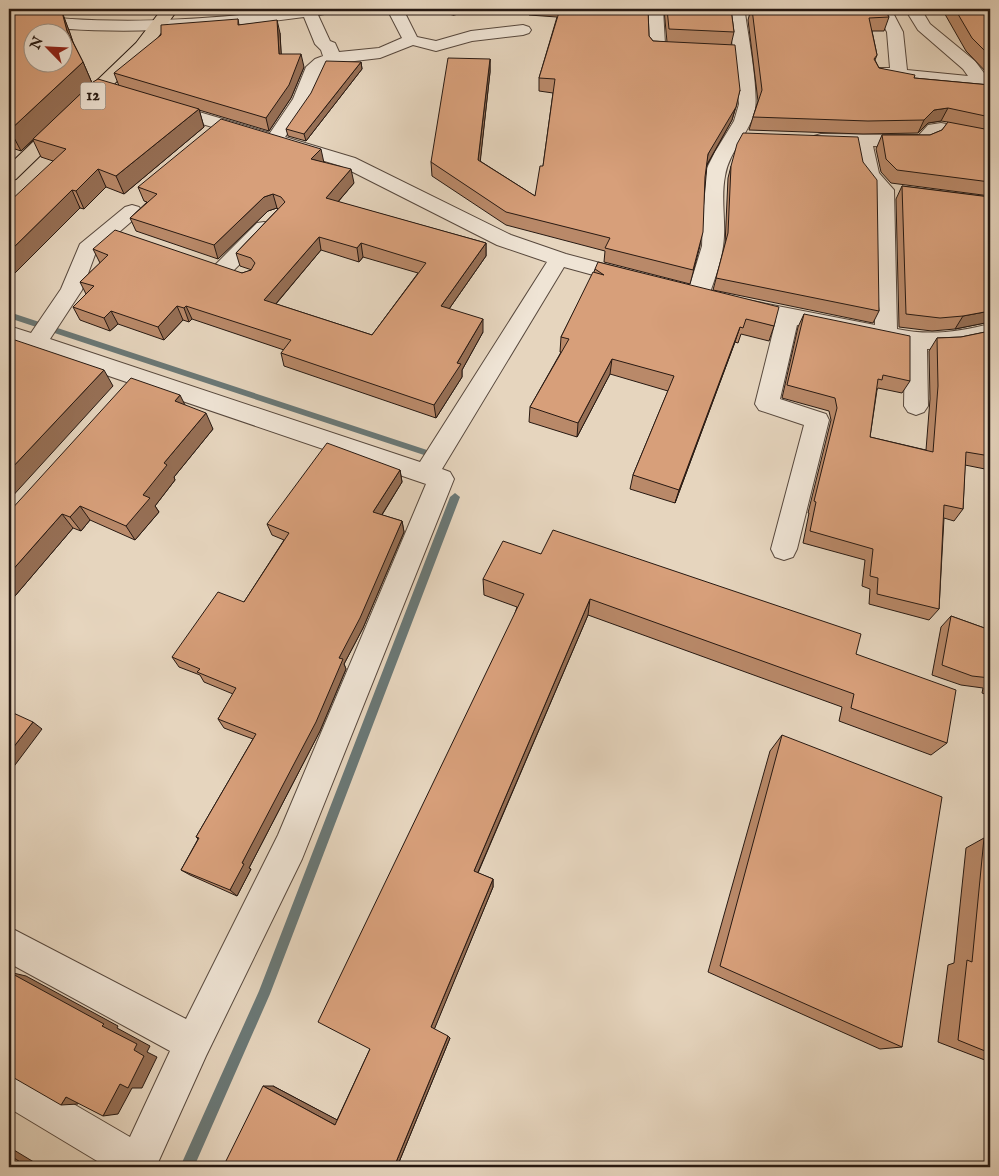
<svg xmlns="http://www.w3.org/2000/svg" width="999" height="1176" viewBox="0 0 999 1176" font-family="'IM FELL English',serif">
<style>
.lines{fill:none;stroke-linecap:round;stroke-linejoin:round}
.stream{fill:#6a7876;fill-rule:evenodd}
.minor-casing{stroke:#57483d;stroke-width:2}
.major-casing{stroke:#271912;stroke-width:2}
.minor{fill:#efe4d5;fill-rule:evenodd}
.major{fill:#e6d5be;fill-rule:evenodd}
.wall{fill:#b98969;stroke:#271912;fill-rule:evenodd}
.shaded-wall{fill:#966f55;stroke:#271912}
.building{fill:#d79f7a;stroke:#271912;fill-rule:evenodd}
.labels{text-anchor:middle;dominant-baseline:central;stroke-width:4;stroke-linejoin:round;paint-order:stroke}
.shield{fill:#efe4d5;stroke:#63564c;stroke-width:1}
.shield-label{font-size:16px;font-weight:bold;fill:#271912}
</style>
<rect width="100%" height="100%" fill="#e6d5be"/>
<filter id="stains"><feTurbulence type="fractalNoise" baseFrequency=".004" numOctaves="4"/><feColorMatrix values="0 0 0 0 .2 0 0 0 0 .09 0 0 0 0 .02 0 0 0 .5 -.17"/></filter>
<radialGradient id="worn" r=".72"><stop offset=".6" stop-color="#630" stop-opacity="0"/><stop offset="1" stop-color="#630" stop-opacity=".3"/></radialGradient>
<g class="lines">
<path class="stream" d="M 9,312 L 427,450 L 429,452 L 424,455 L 9,318 Z
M 455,493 L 460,497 L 270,994 L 194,1167 L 180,1167 L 259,991 L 450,497 Z"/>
<g class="minor-casing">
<path id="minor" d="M 296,9 L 339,9 L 337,12 L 318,15 L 330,41 L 335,43 L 339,52 L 379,48 L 402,38 L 387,9 L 403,9 L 417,37 L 436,41 L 471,31 L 523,25 L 529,27 L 531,30 L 529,33 L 523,35 L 472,41 L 436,51 L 413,45 L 380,58 L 338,63 L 327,66 L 323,70 L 311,99 L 285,137 L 355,158 L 511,235 L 566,254 L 638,273 L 641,278 L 638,283 L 630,285 L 564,267 L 442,469 L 450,472 L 454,479 L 302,859 L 206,1056 L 156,1167 L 107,1167 L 9,1108 L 9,1068 L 22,1074 L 130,1137 L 170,1051 L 9,963 L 9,927 L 186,1019 L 278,835 L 426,484 L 9,342 L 9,326 L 31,333 L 61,289 L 80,244 L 125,207 L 132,205 L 139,207 L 142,211 L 139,215 L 96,252 L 82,290 L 50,339 L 420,462 L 547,262 L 497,245 L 341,166 L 159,111 L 156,107 L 159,103 L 165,102 L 270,133 L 293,99 L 306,67 L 315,59 L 323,56 L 321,50 L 315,44 L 304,17 C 206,30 108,37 9,23 L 9,13 C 105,26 200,21 296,9 Z
M 647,9 L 663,9 L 665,44 L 693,46 L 695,50 L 693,54 L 687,55 L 651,53 L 649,49 Z
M 726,9 L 742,9 L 745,13 C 748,35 760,97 754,114 C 747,136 729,152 725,176 C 721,196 725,216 724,236 C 723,257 716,276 709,295 L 706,300 L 698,302 L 690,300 L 687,295 L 702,246 L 704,191 L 707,168 L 715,152 L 734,121 L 739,104 L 729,13 Z
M 875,9 L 891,9 L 903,32 L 907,70 L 968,76 L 963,69 L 918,30 L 905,9 L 921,9 L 930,24 L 975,61 L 987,77 L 990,78 L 990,88 L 899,80 L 874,76 L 871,72 L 874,68 L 890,68 L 887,32 Z
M 941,123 L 990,132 L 990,142 L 941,133 L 935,142 L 923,147 L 873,146 L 879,173 L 894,190 L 897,329 C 929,336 958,332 990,324 L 990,340 L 953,348 L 927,349 L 928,406 L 924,412 L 916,415 L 908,412 L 904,406 L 905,347 L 797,325 L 780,399 L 826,414 L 829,420 L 797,549 L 793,557 L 784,560 L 775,557 L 771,549 L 804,425 L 759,410 L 755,404 L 776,320 L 734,311 L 731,306 L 734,301 L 742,299 L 875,325 L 874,191 L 860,174 L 855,146 L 814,144 L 812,140 L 814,136 L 821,134 L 919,135 L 928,125 Z
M 264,222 L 271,223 L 274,228 L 271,233 L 229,275 L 222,277 L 215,275 L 211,270 L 215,265 L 257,223 Z"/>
</g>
<g class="major-casing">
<path id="major" d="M 162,9 L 178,9 L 148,51 L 16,179 L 9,181 L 9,165 L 136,43 Z"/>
</g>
<use href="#minor" class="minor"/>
<use href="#major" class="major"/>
</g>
<path class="wall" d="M 9,9 L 62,12 L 73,42 L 83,62 L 92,83 L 119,86 L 114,73 L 238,19 L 239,25 L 280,33 L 281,54 L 304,67 L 291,98 L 269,131 L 199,110 L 204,127 L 124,194 L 106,187 L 84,209 L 80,208 L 53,161 L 41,157 L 33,140 L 21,151 L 9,147 Z
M 426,9 L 491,9 L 453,15 Z
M 523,9 L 648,9 L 649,36 L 653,41 L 667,42 L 664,9 L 731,9 L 734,32 L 731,45 L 737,104 L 732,120 L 707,165 L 700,246 L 690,284 L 604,262 L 605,251 L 506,225 L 432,176 L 431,162 L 490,59 L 490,72 L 480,161 L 535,196 L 543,166 L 553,93 L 539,91 L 539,78 L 557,17 L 529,15 Z
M 751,9 L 884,9 L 889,17 L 884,31 L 872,31 L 877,55 L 875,60 L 879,68 L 914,78 L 990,85 L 990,196 L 891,183 L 881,172 L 876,149 L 882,135 L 930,135 L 942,130 L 948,122 L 941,121 L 928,123 L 918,133 L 863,134 L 749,130 L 753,117 L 758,101 L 748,20 Z
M 942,9 L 990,9 L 990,76 L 966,51 Z
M 361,62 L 362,69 L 306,141 L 288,136 L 286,129 Z
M 324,162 L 354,183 L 338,202 L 486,243 L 486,256 L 449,309 L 483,332 L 462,370 L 462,377 L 436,418 L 284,366 L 281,353 L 284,350 L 192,319 L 189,322 L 183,320 L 164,340 L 118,324 L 110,331 L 80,320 L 73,307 L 86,294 L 80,282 L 100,263 L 93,249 L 242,273 L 252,270 L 240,266 L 236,253 L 278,209 L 277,208 L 268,211 L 218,259 L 136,231 L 130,218 L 147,202 L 144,201 L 138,187 ZM 321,250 L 359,262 L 363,257 L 418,273 L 372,335 L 276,304 Z
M 863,162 L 879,311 L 873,323 L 713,290 L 725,245 L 728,178 L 731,166 Z
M 902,186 L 990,197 L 990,323 L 990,322 L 955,329 L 932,331 L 899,327 L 896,199 Z
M 595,269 L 774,326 L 769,341 L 741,334 L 738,343 L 735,342 L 675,503 L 630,489 L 633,475 L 668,391 L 610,374 L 577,437 L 529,422 L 530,407 L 561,352 L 560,352 L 561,337 L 594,272 Z
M 804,314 L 910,381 L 902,393 L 878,388 L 877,390 L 870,437 L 926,450 L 930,399 L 929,351 L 937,338 L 961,337 L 990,331 L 990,470 L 965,465 L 963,509 L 954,521 L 944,518 L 939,609 L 929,620 L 869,604 L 870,589 L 862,586 L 865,560 L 803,543 L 809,513 L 808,513 L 831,420 L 829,411 L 782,398 L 798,327 Z
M 185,405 L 213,429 L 174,477 L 175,480 L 155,506 L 159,512 L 135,540 L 90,520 L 81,531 L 73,528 L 9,603 L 9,512 Z
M 400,470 L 402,482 L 382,515 L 402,521 L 404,532 L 363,628 L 344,664 L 346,669 L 320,731 L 249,868 L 251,869 L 237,896 L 190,875 L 181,870 L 198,839 L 196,837 L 253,739 L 224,728 L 218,719 L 233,694 L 204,682 L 200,675 L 179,667 L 172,657 L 244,602 L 284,540 L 272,535 L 267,524 Z
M 541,554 L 856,654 L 947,743 L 931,755 L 839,721 L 842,707 L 588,615 L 478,873 L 493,879 L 493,887 L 434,1029 L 450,1038 L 397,1167 L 273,1086 L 337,1120 L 370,1049 L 517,607 L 484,595 L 483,579 Z
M 951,616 L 990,630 L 990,696 L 982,693 L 983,688 L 961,685 L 932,675 L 941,627 Z
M 782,735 L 902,1047 L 880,1049 L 708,972 L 770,751 Z
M 984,838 L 990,841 L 990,1062 L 938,1042 L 948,965 L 954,963 L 966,848 Z"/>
<path class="shaded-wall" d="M 452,9 L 491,9 L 453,15 Z
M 62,12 L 70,33 L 76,52 L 67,31 Z
M 277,20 L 280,33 L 282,67 L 279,54 Z
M 301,54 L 304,67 L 291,98 L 269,131 L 266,118 Z
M 490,59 L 490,72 L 479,173 L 478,160 Z
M 83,62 L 92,83 L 21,151 L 10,130 Z
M 361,62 L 362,69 L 306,141 L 304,134 Z
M 740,90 L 732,120 L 705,168 L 708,154 Z
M 948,108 L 941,121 L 928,123 L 918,133 L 924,120 L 934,110 Z
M 199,109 L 204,127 L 124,194 L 116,176 Z
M 321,149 L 324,163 L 311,159 Z
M 98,169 L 106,187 L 84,209 L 76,191 Z
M 351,169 L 354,183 L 329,212 L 326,198 Z
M 72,190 L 80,208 L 9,279 L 9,252 Z
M 273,194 L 277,208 L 268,211 L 218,259 L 214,245 L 264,197 Z
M 319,237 L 321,250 L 268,313 L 264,300 Z
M 361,243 L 363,257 L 359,262 L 357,248 Z
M 486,243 L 486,256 L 442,319 L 441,306 Z
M 177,306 L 183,320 L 164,340 L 158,327 Z
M 186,306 L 192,319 L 189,322 L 184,308 Z
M 111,311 L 118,324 L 110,331 L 104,318 Z
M 990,311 L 990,322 L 955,329 L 963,316 Z
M 483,319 L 483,332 L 462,370 L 462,377 L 436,418 L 434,405 L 457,363 Z
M 740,327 L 735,342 L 675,503 L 679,490 Z
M 612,359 L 610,374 L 577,437 L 578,423 Z
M 104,370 L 113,386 L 9,500 L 9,471 Z
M 180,395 L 188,411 L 175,401 Z
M 206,413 L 213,429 L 174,477 L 175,480 L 155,506 L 159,512 L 135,540 L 126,526 L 143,495 L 164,463 Z
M 400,470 L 402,482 L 376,524 L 373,512 Z
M 80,506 L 90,520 L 81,531 L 70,517 Z
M 62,514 L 73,528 L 9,603 L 9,574 Z
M 402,521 L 404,532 L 363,628 L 344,664 L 346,669 L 320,731 L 249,868 L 251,869 L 237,896 L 230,890 L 242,863 L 339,658 Z
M 590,599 L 588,615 L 475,879 L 474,871 Z
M 33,722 L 42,729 L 12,769 L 9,767 L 9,753 Z
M 493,879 L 493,887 L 434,1030 L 431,1027 Z
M 9,972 L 26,976 L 118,1026 L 117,1028 L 150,1046 L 147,1052 L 157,1057 L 142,1088 L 132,1088 L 118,1114 L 103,1116 L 134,1050 L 102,1026 Z
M 448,1036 L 450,1038 L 397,1167 L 394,1167 Z
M 263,1086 L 273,1086 L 343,1123 L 335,1125 Z
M 83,1096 L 78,1104 L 61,1105 L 66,1097 Z
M 9,1129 L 12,1131 L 9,1136 Z
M 9,1147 L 42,1167 L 28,1167 L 9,1155 Z"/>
<path class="building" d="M 9,9 L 24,9 L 62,12 L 67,31 L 83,62 L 10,130 L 9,129 ZM 32,32 L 62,32 L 62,62 L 32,62 Z
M 560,9 L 648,9 L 649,36 L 653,41 L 735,45 L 740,90 L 736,107 L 708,154 L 705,177 L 703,232 L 693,270 L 605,248 L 610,238 L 506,212 L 431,162 L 448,58 L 490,59 L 478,160 L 535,196 L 540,166 L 543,166 L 555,79 L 539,78 Z
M 667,9 L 731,9 L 734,32 L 669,29 Z
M 752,9 L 884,9 L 889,17 L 869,18 L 877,55 L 874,59 L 879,68 L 915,75 L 914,78 L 990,85 L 990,117 L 948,108 L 934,110 L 924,120 L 868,121 L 753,117 L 762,90 Z
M 955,9 L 990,9 L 990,56 L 972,38 Z
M 238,19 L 238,25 L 277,20 L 279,54 L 301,54 L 289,85 L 266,118 L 114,73 L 161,35 L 161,25 Z
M 326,61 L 361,62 L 304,134 L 286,129 L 311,93 Z
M 98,79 L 199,109 L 116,176 L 98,169 L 76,191 L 72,190 L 9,252 L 9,202 L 66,149 L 33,139 L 93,82 Z
M 221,119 L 321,149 L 311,159 L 351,169 L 326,198 L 486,243 L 441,306 L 483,319 L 457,363 L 461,364 L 434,405 L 281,353 L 291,340 L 186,306 L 184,308 L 177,306 L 158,327 L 111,311 L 104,318 L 73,307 L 94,286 L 80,282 L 108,255 L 93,249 L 115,230 L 242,273 L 251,270 L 255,263 L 251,258 L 236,253 L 285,202 L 281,197 L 273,194 L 264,197 L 214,245 L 130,218 L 157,194 L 138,187 ZM 319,237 L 357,248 L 361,243 L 426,263 L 372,335 L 264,300 Z
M 948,122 L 990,130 L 990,182 L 897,170 L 886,159 L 882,135 L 930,135 L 942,130 Z
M 743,133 L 858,137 L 863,162 L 877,180 L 879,311 L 716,278 L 728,233 L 731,166 L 737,144 Z
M 902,186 L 990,197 L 990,311 L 963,316 L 940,318 L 906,314 Z
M 598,262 L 779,307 L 774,326 L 746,319 L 743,328 L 740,327 L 679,490 L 633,475 L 674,376 L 612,359 L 578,423 L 530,407 L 569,339 L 561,337 L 593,272 L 604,275 L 595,269 Z
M 804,314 L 910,336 L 910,381 L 883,375 L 882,380 L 878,379 L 870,437 L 933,452 L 938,386 L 937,338 L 961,337 L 990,331 L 990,456 L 966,452 L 963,509 L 944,505 L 939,609 L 877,594 L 878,578 L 870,576 L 873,549 L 810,531 L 816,502 L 814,501 L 837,408 L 835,398 L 787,385 Z
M 9,338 L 104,370 L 9,471 Z
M 131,378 L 180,395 L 175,401 L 206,413 L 164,463 L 167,465 L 143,495 L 150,498 L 126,526 L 80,506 L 70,517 L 62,514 L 9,574 L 9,512 Z
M 327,443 L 400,470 L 373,512 L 402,521 L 360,618 L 339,658 L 343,659 L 316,722 L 242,863 L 244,864 L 230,890 L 181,870 L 199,838 L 196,837 L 256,734 L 218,719 L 236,688 L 197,672 L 200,669 L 172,657 L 218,592 L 244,602 L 289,533 L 267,524 Z
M 553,530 L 861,634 L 856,654 L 956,690 L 947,743 L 851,708 L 854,694 L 590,599 L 474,871 L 493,879 L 431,1027 L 448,1036 L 394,1167 L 223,1167 L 263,1086 L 335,1125 L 370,1049 L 318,1022 L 524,594 L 483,579 L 503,541 L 541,554 Z
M 951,616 L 990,630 L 990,678 L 972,676 L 942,665 Z
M 9,711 L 33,722 L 9,753 Z
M 782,735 L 942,797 L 902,1047 L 720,966 Z
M 984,838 L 990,841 L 990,1053 L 958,1040 L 967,960 L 972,962 Z
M 9,972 L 104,1024 L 102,1026 L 137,1044 L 134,1050 L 144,1056 L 128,1088 L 120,1084 L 103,1116 L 66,1097 L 61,1105 L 9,1075 Z
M 9,1155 L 28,1167 L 9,1167 Z"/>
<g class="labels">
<rect class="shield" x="80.5" y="82.5" width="25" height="27" rx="4"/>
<g class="shield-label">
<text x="93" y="96">12</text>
</g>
</g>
<rect width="999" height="1176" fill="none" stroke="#e6d5be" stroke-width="30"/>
<rect x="10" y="10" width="979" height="1156" fill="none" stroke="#271912" stroke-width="2.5"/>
<rect x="15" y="15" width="969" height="1146" fill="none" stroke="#271912"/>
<g transform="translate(48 48) rotate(294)"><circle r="24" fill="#efe4d5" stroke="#9f9387"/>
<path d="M0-4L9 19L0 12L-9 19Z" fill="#8f2418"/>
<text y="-8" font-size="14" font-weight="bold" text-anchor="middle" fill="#271912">N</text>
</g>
<rect width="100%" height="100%" filter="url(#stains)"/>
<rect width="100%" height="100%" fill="url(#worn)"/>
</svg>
